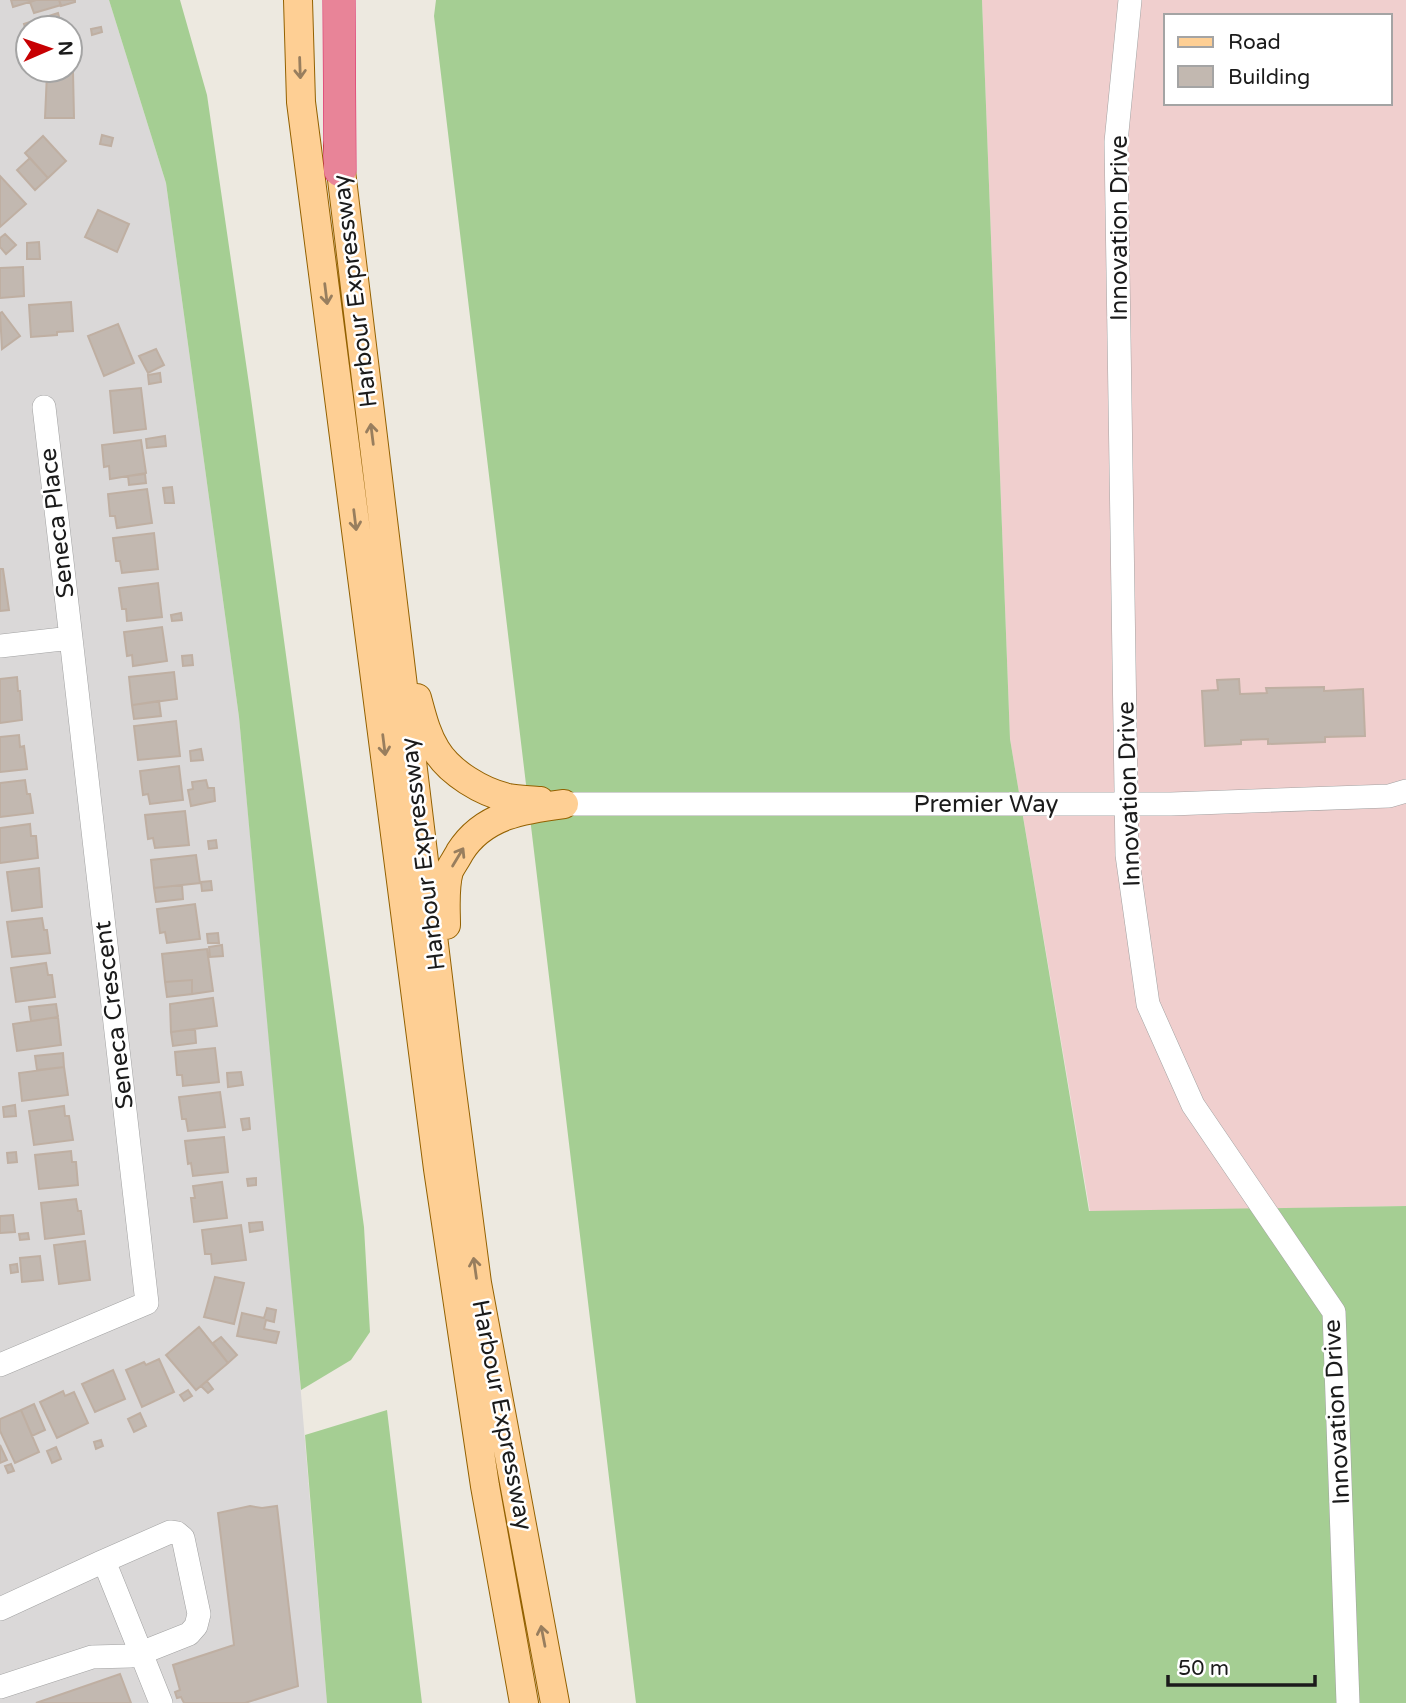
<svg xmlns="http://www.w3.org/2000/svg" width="1406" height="1703" viewBox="0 0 1406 1703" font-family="'Varela Round',sans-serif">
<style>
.residential{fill:#dad8d8;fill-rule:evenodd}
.commercial{fill:#f0cfce;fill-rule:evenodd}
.forest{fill:#a5ce93}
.building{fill:#c2b8b0;stroke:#bfafa2;stroke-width:2}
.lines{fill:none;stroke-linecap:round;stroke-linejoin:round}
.minor-casing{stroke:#a2a2a2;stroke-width:24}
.major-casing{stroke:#936100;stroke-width:30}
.highway-casing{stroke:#db1e61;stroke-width:33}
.minor{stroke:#fff;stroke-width:23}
.major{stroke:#fecf94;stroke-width:28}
.highway{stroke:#e88498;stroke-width:32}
.oneway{stroke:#987e5e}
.labels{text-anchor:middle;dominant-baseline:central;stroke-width:5;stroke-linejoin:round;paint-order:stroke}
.street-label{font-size:24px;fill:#1b1b1b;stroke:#fff}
</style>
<rect width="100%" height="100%" fill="#ede9e0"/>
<path class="residential" d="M 0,0 L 109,0 L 166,183 L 239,717 L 291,1274 L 327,1703 L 0,1703 ZM 28,28 L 70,28 L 70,70 L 28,70 Z"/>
<path class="commercial" d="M 982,0 L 1406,0 L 1406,1206 L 1090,1212 L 1010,739 ZM 1166,16 L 1390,16 L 1390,103 L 1166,103 Z"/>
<path class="forest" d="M 109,0 L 180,0 L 207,95 L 250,391 L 364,1227 L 370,1332 L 351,1360 L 301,1390 L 239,717 L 166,183 Z
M 436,0 L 982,0 L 1010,739 L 1089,1211 L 1406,1206 L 1406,1703 L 636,1703 L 434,16 Z
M 387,1410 L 422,1703 L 327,1703 L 305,1435 Z"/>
<path class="building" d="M 11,0 L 36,0 L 13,7 Z
M 36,0 L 59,0 L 61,5 L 34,13 L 30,2 Z
M 59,0 L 75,0 L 75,2 L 61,6 Z
M 58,13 L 62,28 L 28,28 L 28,38 L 24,24 Z
M 101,27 L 102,32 L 92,35 L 91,29 Z
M 73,72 L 74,118 L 45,118 L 47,73 Z
M 102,135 L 113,138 L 111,146 L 100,144 Z
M 43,136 L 66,161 L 48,178 L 25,153 Z
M 30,158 L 48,178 L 35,190 L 17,170 Z
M 0,176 L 26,204 L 0,227 Z
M 98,210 L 129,224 L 117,252 L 85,237 Z
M 5,234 L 16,245 L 6,254 L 0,247 L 0,238 Z
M 39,242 L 40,259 L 27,259 L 27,243 Z
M 23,267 L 24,296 L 0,298 L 0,268 Z
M 71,302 L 73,331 L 57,332 L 57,335 L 31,337 L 29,305 Z
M 2,312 L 20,336 L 2,349 L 0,313 Z
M 118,324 L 134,363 L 104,376 L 88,336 Z
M 156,349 L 164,365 L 148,373 L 139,356 Z
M 160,373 L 161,382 L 149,384 L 148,375 Z
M 141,388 L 146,429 L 114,433 L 110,391 Z
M 165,436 L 166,446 L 147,448 L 146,439 Z
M 141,440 L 146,473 L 110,479 L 109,466 L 104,467 L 102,445 Z
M 145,474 L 146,483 L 129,485 L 128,476 Z
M 172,487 L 174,503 L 165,503 L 163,488 Z
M 147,489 L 152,523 L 117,528 L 115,516 L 110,516 L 108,494 Z
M 154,533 L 158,569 L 122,573 L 120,561 L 116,561 L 113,538 Z
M 0,569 L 3,569 L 9,610 L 0,611 Z
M 158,583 L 162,617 L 127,621 L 126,609 L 122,609 L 119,588 Z
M 181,613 L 182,620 L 172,621 L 171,615 Z
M 162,627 L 167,661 L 133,666 L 132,655 L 127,656 L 124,632 Z
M 192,655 L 193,665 L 183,666 L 182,656 Z
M 174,672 L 177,699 L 132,705 L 129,677 Z
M 17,677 L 18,691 L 20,691 L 22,720 L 0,723 L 0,679 Z
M 1239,679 L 1240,694 L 1267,693 L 1266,688 L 1324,687 L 1324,691 L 1363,689 L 1365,736 L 1325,737 L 1325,742 L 1268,744 L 1268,739 L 1241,740 L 1241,744 L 1205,746 L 1202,691 L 1218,690 L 1217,680 Z
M 159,701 L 161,716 L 134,719 L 132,705 Z
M 176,721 L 180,756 L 138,760 L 134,726 Z
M 19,735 L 20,747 L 24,746 L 27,769 L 0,772 L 0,737 Z
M 201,749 L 203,760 L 191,761 L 190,751 Z
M 179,766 L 183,800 L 150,804 L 148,794 L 143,795 L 140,771 Z
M 25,780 L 27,794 L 30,794 L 33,813 L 0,817 L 0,783 Z
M 206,780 L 208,788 L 214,788 L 215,801 L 191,806 L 188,790 L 193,789 L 192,782 Z
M 185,811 L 189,845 L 155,848 L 153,838 L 148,839 L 145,815 Z
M 30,824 L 31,836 L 36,836 L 38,858 L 0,863 L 0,828 Z
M 216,840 L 217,848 L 209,849 L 208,841 Z
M 196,855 L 200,883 L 154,888 L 151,860 Z
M 39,868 L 42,907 L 12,911 L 7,872 Z
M 211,881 L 212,890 L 202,891 L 201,882 Z
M 182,885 L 183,899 L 156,902 L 154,888 Z
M 195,904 L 200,939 L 167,943 L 165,932 L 160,933 L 157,909 Z
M 42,918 L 44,930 L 47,930 L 50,953 L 12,957 L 7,922 Z
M 218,933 L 219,943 L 208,943 L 207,934 Z
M 222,945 L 223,956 L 210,957 L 209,947 Z
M 207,949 L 213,991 L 192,994 L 192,980 L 165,982 L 162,954 Z
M 46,963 L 48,975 L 52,975 L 55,997 L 16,1002 L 11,968 Z
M 192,980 L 192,994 L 167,997 L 165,982 Z
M 213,998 L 217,1026 L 171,1032 L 170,1004 Z
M 56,1004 L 58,1017 L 31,1021 L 29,1007 Z
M 58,1017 L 61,1045 L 17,1051 L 13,1024 Z
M 195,1029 L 196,1043 L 173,1046 L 171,1032 Z
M 215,1048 L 219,1082 L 183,1086 L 182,1075 L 177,1075 L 175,1052 Z
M 63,1053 L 64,1067 L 37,1070 L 35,1056 Z
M 64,1067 L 68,1095 L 22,1101 L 19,1073 Z
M 241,1072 L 243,1085 L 228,1087 L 227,1073 Z
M 220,1092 L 225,1127 L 188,1131 L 186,1119 L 182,1119 L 179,1097 Z
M 15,1105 L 16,1116 L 4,1117 L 3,1107 Z
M 64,1106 L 65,1116 L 69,1116 L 73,1140 L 34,1145 L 29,1111 Z
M 249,1118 L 250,1129 L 243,1130 L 241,1119 Z
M 224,1137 L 228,1172 L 193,1176 L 191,1163 L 188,1164 L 185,1141 Z
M 71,1151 L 72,1162 L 76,1162 L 78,1185 L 39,1189 L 35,1155 Z
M 16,1152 L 17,1162 L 8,1163 L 7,1153 Z
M 256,1178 L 256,1185 L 248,1186 L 247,1179 Z
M 222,1182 L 227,1218 L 194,1222 L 191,1198 L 195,1198 L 193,1186 Z
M 76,1199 L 78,1211 L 81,1211 L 84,1234 L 45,1239 L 41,1203 Z
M 13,1215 L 15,1232 L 0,1233 L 0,1216 Z
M 262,1222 L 263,1230 L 250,1232 L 249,1223 Z
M 241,1225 L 246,1260 L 212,1264 L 211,1254 L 205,1254 L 202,1230 Z
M 28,1233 L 29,1239 L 20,1240 L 19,1234 Z
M 85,1241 L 90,1280 L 59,1284 L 54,1245 Z
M 40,1256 L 43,1280 L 22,1282 L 20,1258 Z
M 17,1264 L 18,1272 L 11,1273 L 10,1265 Z
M 215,1277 L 244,1283 L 234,1324 L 204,1317 Z
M 267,1308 L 276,1310 L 274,1322 L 266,1320 L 264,1329 L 279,1332 L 276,1343 L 237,1336 L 242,1313 L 264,1318 Z
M 199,1327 L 228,1363 L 196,1390 L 166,1355 Z
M 221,1337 L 237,1355 L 228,1363 L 213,1343 Z
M 159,1359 L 174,1392 L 142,1407 L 126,1370 L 144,1362 L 146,1365 Z
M 113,1370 L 125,1399 L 95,1412 L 82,1384 Z
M 207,1381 L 213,1389 L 208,1393 L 201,1386 Z
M 188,1390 L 192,1396 L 184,1401 L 180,1395 Z
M 63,1391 L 65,1396 L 74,1392 L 88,1423 L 57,1438 L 40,1402 Z
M 34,1404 L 45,1430 L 32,1436 L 21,1410 Z
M 21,1410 L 39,1452 L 15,1463 L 0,1431 L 0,1419 Z
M 140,1413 L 146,1426 L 134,1432 L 128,1419 Z
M 101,1440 L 103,1446 L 96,1449 L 94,1442 Z
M 0,1445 L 7,1460 L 0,1463 Z
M 56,1447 L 61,1459 L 52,1463 L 47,1451 Z
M 11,1464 L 14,1471 L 8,1473 L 5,1466 Z
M 250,1506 L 262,1508 L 277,1506 L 298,1686 L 245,1703 L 184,1703 L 181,1697 L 177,1698 L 175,1692 L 180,1690 L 173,1665 L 234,1645 L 218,1513 Z
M 120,1674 L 131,1703 L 36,1703 Z"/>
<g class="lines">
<g class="minor-casing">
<path id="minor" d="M 1130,0 L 1116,142 L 1127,855 L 1148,1004 L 1193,1105 L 1334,1312 L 1348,1703
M 44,407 L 71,638
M 0,646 L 71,638 L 147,1303 L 0,1365
M 564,804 L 1171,804 L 1389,796 L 1406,791
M 170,1532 L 177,1533 L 183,1538 L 199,1614 L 196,1626 L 189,1634 L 141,1653 L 104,1561 Z
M 0,1609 L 104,1561
M 0,1687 L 92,1657 L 131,1656 L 141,1653 L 161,1703"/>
</g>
<g class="major-casing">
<path id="major" d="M 298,0 L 301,102 L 438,1169 L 485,1486 L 524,1703
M 338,146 L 449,1069 L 477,1283 L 555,1703
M 417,698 C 422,716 426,734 436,750 C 450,773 482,792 508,798 C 518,800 530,800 540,801
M 446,925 C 446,908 444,888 449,871 C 452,865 457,858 460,852 C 483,815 524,809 564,804"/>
</g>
<g class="highway-casing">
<path id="highway" d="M 339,0 L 340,170"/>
</g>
<use href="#minor" class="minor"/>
<use href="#major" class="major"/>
<use href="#highway" class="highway"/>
</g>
<defs><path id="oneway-shaft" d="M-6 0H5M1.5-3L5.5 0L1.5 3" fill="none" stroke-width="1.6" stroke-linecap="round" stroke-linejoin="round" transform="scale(1.75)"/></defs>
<g class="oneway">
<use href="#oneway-shaft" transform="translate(300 68) rotate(88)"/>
<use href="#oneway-shaft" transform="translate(326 294) rotate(83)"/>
<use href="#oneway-shaft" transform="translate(372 434) rotate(-97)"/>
<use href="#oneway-shaft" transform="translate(355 520) rotate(83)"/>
<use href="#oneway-shaft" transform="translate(384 745) rotate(83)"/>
<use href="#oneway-shaft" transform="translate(458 857) rotate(-59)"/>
<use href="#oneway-shaft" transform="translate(475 1268) rotate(-98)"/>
<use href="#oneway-shaft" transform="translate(543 1636) rotate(-101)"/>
</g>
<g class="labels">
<g class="street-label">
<text transform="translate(1119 228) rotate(-90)">Innovation Drive</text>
<text transform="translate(355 291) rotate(-97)">Harbour Expressway</text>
<text transform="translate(57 523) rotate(-97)">Seneca Place</text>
<text transform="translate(1129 794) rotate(-92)">Innovation Drive</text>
<text x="986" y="804">Premier Way</text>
<text transform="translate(423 854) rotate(-97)">Harbour Expressway</text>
<text transform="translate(114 1015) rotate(-97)">Seneca Crescent</text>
<text transform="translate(1337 1412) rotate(-93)">Innovation Drive</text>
<text transform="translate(502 1415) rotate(79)">Harbour Expressway</text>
</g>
</g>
<rect x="1164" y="14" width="228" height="91" fill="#ffffff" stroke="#a4a4a4" stroke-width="2"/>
<rect x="1178" y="37" width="35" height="10" fill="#fecf94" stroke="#a4a4a4" stroke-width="2"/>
<text x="1228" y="49" font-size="21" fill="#1b1b1b">Road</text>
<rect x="1178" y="66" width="35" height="21" fill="#c2b8b0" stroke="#a4a4a4" stroke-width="2"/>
<text x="1228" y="84" font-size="21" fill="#1b1b1b">Building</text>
<g transform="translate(49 49) rotate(88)"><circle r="33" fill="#ffffff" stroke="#a4a4a4" stroke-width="2"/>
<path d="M0-5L12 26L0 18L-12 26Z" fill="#c70002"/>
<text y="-10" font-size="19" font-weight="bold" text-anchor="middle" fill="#1b1b1b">N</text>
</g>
<path d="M1168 1675v10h147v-10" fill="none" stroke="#1b1b1b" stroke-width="3.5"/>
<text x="1178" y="1675" font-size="21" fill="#1b1b1b" stroke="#ffffff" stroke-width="5" paint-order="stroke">50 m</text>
</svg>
